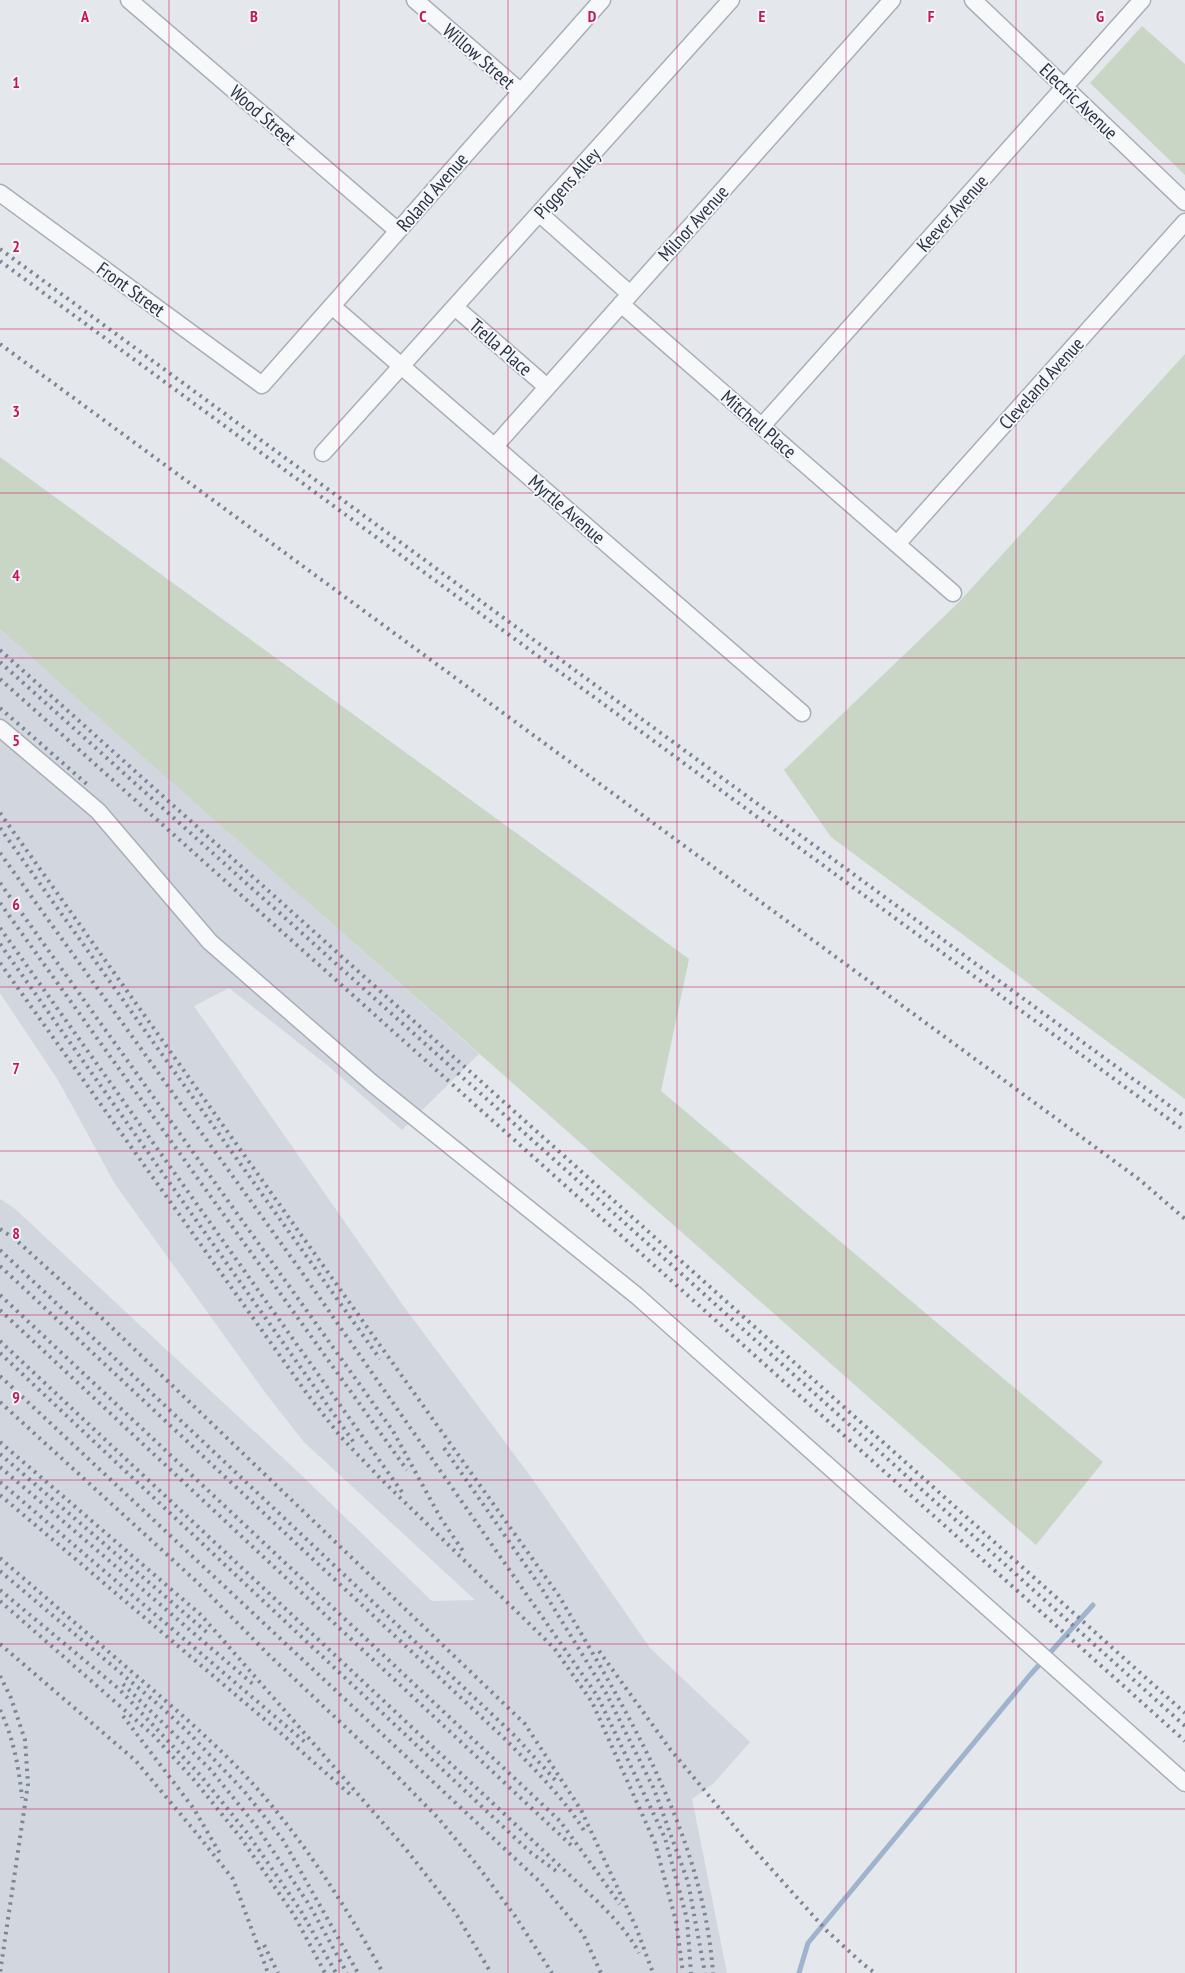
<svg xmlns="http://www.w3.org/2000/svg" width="1185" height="1973" viewBox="0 0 1185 1973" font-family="'PT Sans Narrow',sans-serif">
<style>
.built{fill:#d2d6de}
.green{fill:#c9d6c5}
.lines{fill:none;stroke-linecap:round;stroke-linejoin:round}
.stream{stroke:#9fb4cc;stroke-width:5}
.minor-casing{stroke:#a9aeb7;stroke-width:19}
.minor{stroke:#f7f8fa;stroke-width:16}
.rail{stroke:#7d8696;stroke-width:4;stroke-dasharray:2.5 5;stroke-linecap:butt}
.grid{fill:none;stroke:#c2185b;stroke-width:1;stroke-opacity:0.55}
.labels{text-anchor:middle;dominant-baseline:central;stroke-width:4;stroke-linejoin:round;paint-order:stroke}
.street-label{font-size:19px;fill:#2b3445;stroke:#f4f6f9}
.grid-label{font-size:16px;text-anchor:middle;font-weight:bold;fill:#c2185b;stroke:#f4f6f9;stroke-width:4;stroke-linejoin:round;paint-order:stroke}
</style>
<rect width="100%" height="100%" fill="#e4e7ec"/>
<path class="built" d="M 0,629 L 479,1054 L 402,1130 L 327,1065 L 229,988 L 194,1006 L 402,1304 L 531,1477 L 650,1648 L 750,1742 L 714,1783 L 692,1799 L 727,1973 L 0,1973 L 0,1199 L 14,1208 L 298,1472 L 432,1601 L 475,1600 L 304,1442 L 267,1395 L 115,1184 L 58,1080 L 0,993 Z"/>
<path class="green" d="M 1142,26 L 1185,64 L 1185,175 L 1090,83 Z
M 1185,354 L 1185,1099 L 831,837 L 784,770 L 959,602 Z
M 0,457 L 689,959 L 661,1091 L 1103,1462 L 1036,1545 L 106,724 L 0,629 Z"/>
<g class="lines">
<path class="stream" d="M 799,1973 L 808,1943 L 1030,1675 L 1093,1605"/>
<g class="minor-casing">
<path id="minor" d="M 129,0 L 398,231
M 415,0 L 521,92
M 973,0 L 1185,202
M 0,193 L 262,385 L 602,0
M 540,214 L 630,294
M 621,304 L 953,593
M 332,306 L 802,713
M 456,308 L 547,387
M 762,426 L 1142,0
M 495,446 L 892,0
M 323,453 L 731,0
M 897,544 L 1185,222
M 0,728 L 98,811 L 210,942 L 372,1083 L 637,1296 L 1185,1783"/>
</g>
<use href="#minor" class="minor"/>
<path class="rail" d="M 0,249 L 1185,1117
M 0,261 L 1185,1131
M 0,344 L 1140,1180 L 1185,1219
M 0,650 L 1185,1713
M 0,662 L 1185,1726
M 0,679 L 1185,1741
M 0,708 L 89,786
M 0,813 L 559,1596 C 628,1713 703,1835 713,1973
M 0,828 L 380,1359
M 0,853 L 301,1271 L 598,1697 L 665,1838 L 687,1919 L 691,1973
M 0,883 L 393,1431 L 440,1517 L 465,1554
M 0,903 L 407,1470
M 0,928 L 402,1492
M 0,944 L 355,1444
M 0,963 L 308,1395 L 341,1437 L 380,1478 L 554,1648 L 592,1702 L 655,1843 L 676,1921 L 683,1973
M 0,1229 L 15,1239 L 104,1320 L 525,1724 L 581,1810 L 636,1927 L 653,1973
M 0,1250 L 514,1735 L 558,1783
M 0,1266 L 506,1740 C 534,1769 564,1798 585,1832
M 0,1295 L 560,1821 L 620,1904
M 0,1310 L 573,1847
M 0,1341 L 595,1899 C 612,1916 628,1932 639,1953
M 0,1353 L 529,1851 L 556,1871
M 0,1376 L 540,1882 L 583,1934 L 601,1973
M 0,1402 L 197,1582 L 268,1654 L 389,1768 L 439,1819 L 477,1865 L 515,1916 L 552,1973
M 0,1442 L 201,1615 L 405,1848 L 455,1912 L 491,1973
M 444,1448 L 542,1589 L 606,1693 L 654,1789 L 688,1882 L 705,1973
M 0,1454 L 210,1635
M 0,1467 L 254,1685
M 0,1482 L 306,1743
M 0,1495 L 283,1735 L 352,1796
M 0,1558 C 44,1596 88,1634 132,1672 C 181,1714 231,1756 272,1806 C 315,1858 350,1914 383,1973
M 0,1571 L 160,1706 L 187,1731 L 244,1791 L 283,1840 L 358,1973
M 0,1590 L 119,1689 L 201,1776 L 248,1834 L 301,1911 L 336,1973
M 0,1601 L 153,1735 L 195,1781 L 241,1838 L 294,1915 L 325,1973
M 0,1644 L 136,1761 L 193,1829 L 233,1879 L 268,1973
M 599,1651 L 670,1749 L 749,1844 L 826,1930 L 863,1964 L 875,1973
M 0,1676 L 11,1698 L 25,1740 L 28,1784 L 0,1973
M 123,1684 L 210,1769 L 257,1827 L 310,1906 L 347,1973
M 0,1710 C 13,1736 19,1768 22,1798
M 123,1716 L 194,1809 L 222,1857
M 264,1945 L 278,1973"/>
</g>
<path class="grid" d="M 169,0 L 169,1973M 339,0 L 339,1973M 508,0 L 508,1973M 677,0 L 677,1973M 846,0 L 846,1973M 1016,0 L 1016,1973M 0,164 L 1185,164M 0,329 L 1185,329M 0,493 L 1185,493M 0,658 L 1185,658M 0,822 L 1185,822M 0,987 L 1185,987M 0,1151 L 1185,1151M 0,1315 L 1185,1315M 0,1480 L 1185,1480M 0,1644 L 1185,1644M 0,1809 L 1185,1809"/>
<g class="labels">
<g class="street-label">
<text transform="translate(479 56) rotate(41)">Willow Street</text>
<text transform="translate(1079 101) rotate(44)">Electric Avenue</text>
<text transform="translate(263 115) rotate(41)">Wood Street</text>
<text transform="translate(567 183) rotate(-48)">Piggens Alley</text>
<text transform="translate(432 192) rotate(-49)">Roland Avenue</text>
<text transform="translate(952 213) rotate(-48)">Keever Avenue</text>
<text transform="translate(693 223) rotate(-48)">Milnor Avenue</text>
<text transform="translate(131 289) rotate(36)">Front Street</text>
<text transform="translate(501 347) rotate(41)">Trella Place</text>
<text transform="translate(1041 383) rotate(-48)">Cleveland Avenue</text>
<text transform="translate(759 424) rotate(41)">Mitchell Place</text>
<text transform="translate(567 509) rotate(41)">Myrtle Avenue</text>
</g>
</g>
<g class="grid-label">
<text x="85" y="22">A</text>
<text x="254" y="22">B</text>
<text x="423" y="22">C</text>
<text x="592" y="22">D</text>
<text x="762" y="22">E</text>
<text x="931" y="22">F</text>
<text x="1100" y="22">G</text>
<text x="16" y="88">1</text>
<text x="16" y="252">2</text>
<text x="16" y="417">3</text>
<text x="16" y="581">4</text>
<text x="16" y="746">5</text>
<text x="16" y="910">6</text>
<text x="16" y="1074">7</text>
<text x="16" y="1239">8</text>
<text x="16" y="1403">9</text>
</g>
</svg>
